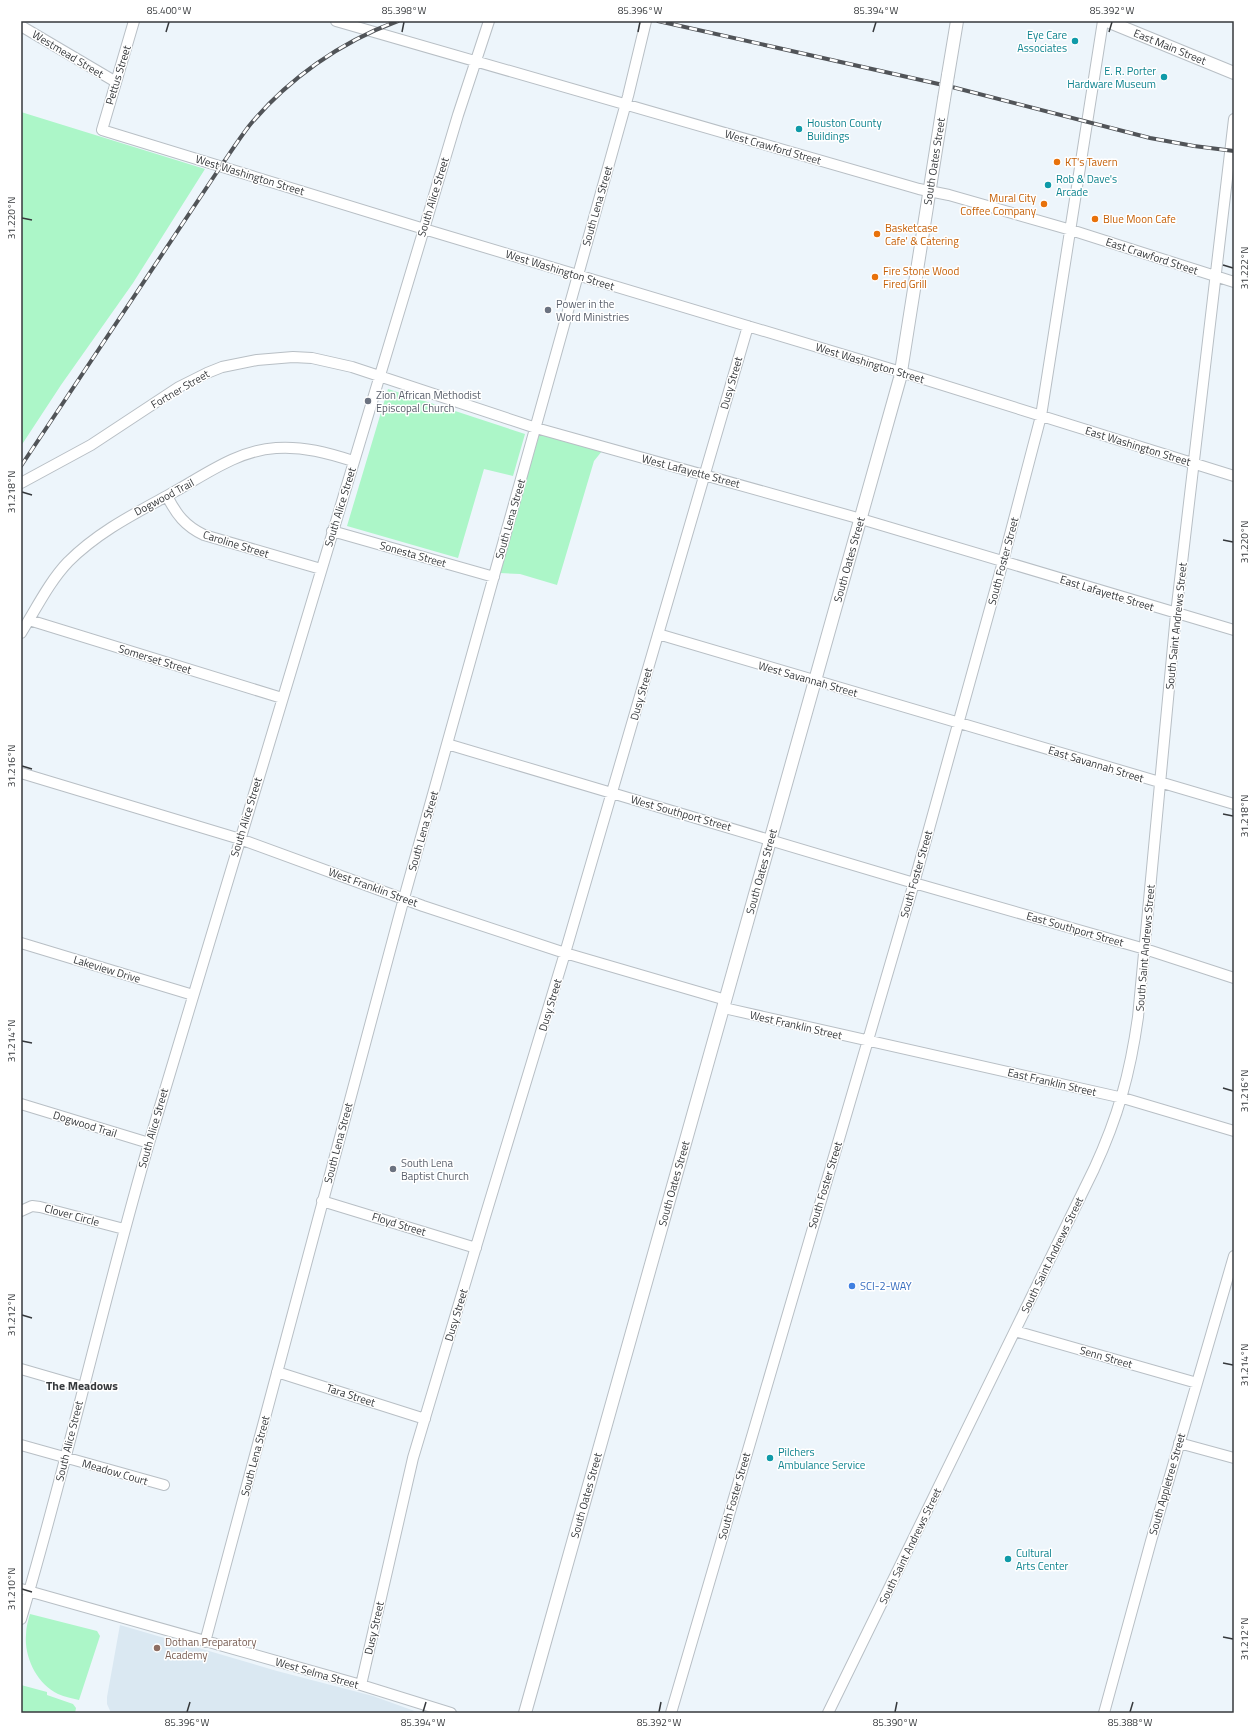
<svg xmlns="http://www.w3.org/2000/svg" width="1255" height="1734" viewBox="0 0 1255 1734" font-family="'Titillium Web',sans-serif">
<style>
.built{fill:#dae8f2}
.green{fill:#acf6c8}
.lines{fill:none;stroke-linecap:round;stroke-linejoin:round}
.minor-casing{stroke:#b8bfc5;stroke-width:12}
.major-casing{stroke:#b8bfc5;stroke-width:14}
.minor{stroke:#fff;stroke-width:10}
.major{stroke:#fff;stroke-width:12}
.rail-casing{stroke:#515458;stroke-width:4}
.rail{stroke:#fff;stroke-width:2.5;stroke-dasharray:8;stroke-linecap:butt}
.major-bridge-casing{stroke:#b8bfc5;stroke-width:14;stroke-linecap:butt}
.major-bridge{stroke:#fff;stroke-width:12}
.ticks{fill:none;stroke:#36393c;stroke-width:1.5}
.culture-dot{fill:#0f9aa8;stroke:#fff;stroke-width:1.5}
.food-dot{fill:#e8710a;stroke:#fff;stroke-width:1.5}
.worship-dot{fill:#6b7280;stroke:#fff;stroke-width:1.5}
.shop-dot{fill:#3f7fe0;stroke:#fff;stroke-width:1.5}
.education-dot{fill:#8d6e63;stroke:#fff;stroke-width:1.5}
.labels{text-anchor:middle;dominant-baseline:central;stroke-width:3;stroke-linejoin:round;paint-order:stroke}
.culture-label{font-size:11px;fill:#0d838f;stroke:#fff;text-anchor:start}
.street-label{font-size:11px;fill:#36393c;stroke:#fff}
.food-label{font-size:11px;fill:#c56008;stroke:#fff;text-anchor:start}
.worship-label{font-size:11px;fill:#5b616d;stroke:#fff;text-anchor:start}
.shop-label{font-size:11px;fill:#366cbe;stroke:#fff;text-anchor:start}
.education-label{font-size:11px;fill:#785e54;stroke:#fff;text-anchor:start}
.neighbourhood-label{font-size:12px;font-weight:bold;fill:#36393c;stroke:#fff}
.neatline{fill:none;stroke:#36393c;stroke-width:1.5}
.ticks-label{font-size:10px;text-anchor:middle;fill:#36393c}
</style>
<rect width="100%" height="100%" fill="#edf5fb"/>
<path class="built" d="M 120,1625 L 277,1671 L 373,1696 L 420,1713 L 111,1713 L 107,1704 L 107,1697 Z"/>
<path class="green" d="M 21,112 L 205,169 L 133,283 L 61,385 L 21,446 Z
M 388,389 L 525,434 L 513,476 L 484,469 L 458,558 L 347,526 Z
M 542,434 L 602,451 L 594,461 L 557,585 L 520,574 L 500,573 L 539,435 Z
M 30,1614 L 97,1631 L 100,1636 L 79,1700 C 72,1698 65,1697 58,1694 C 37,1684 24,1657 26,1635 C 26,1627 28,1621 30,1614 Z
M 21,1685 L 47,1692 L 47,1695 L 73,1704 L 76,1708 L 75,1713 L 21,1713 Z"/>
<g class="lines">
<g class="minor-casing">
<path id="minor" d="M 134,21 L 102,130 L 434,232 L 901,372 L 1234,476
M 336,21 L 919,189 L 949,195 L 1071,230 L 1234,282
M 21,26 L 116,82
M 21,483 L 91,445 L 179,387 L 207,373 L 222,367 L 257,360 L 293,357 L 312,358 L 352,367 L 536,428 L 861,519 L 1234,630
M 167,496 C 176,514 185,526 204,535 L 321,569
M 332,531 L 494,577
M 29,620 L 282,698
M 21,633 C 36,609 49,582 68,562 C 99,531 136,513 174,492 C 206,474 239,450 276,448 C 303,446 328,453 353,461
M 658,634 L 1234,804
M 447,744 L 914,883 L 1145,949 L 1234,978
M 21,773 L 240,839 L 423,906 L 565,953 L 726,1000
M 21,943 L 193,995
M 724,1008 L 1123,1098 L 1234,1131
M 21,1104 L 149,1143
M 322,1201 L 476,1248
M 21,1211 L 32,1206 L 40,1207 L 124,1229
M 1015,1331 L 1197,1383
M 21,1369 L 83,1387
M 277,1372 L 425,1419
M 1179,1443 L 1234,1458
M 21,1445 L 164,1485
M 21,1589 L 361,1685 L 451,1713
M 21,1619 C 68,1461 103,1301 149,1143 L 424,229 L 458,115 L 489,21
M 205,1642 L 404,898 L 628,96 L 646,21
M 361,1685 L 413,1458 L 484,1220 L 565,953 L 748,326
M 671,1713 L 914,883 L 1001,569 L 1041,416 L 1103,21
M 828,1713 L 1094,1169 C 1118,1117 1130,1074 1138,1017 L 1176,614 L 1234,119
M 1104,1713 L 1151,1541 L 1234,1256"/>
</g>
<g class="major-casing">
<g id="major">
<path id="s1" d="M 1107,21 L 1234,73"/>
<path d="M 948,75 L 957,21"/>
<path id="s2" d="M 525,1713 L 900,378 L 944,99"/>
</g>
</g>
<use href="#minor" class="minor"/>
<use href="#major" class="major"/>
<g class="rail-casing">
<path id="rail" d="M 658,21 L 952,87 L 1150,138 L 1194,146 L 1234,151
M 21,466 L 221,166 C 230,153 239,139 249,126 C 288,79 340,42 398,21"/>
</g>
<use href="#rail" class="rail"/>
<g class="major-bridge-casing">
<path id="major-bridge" d="M 944,99 L 948,75"/>
</g>
<use href="#major-bridge" class="major-bridge"/>
</g>
<path class="ticks" d="M 166,32 L 169,22M 402,32 L 404,22M 638,32 L 640,22M 873,32 L 876,22M 1109,32 L 1112,22M 22,218 L 32,220M 1223,265 L 1233,268M 22,492 L 32,495M 1223,540 L 1233,542M 22,766 L 32,769M 1223,814 L 1233,816M 22,1041 L 32,1043M 1223,1088 L 1233,1091M 22,1315 L 32,1318M 1223,1363 L 1233,1365M 22,1589 L 32,1592M 1223,1637 L 1233,1639M 187,1712 L 190,1702M 423,1712 L 426,1702M 659,1712 L 661,1702M 895,1712 L 897,1702M 1130,1712 L 1133,1702"/>
<g class="culture-dot">
<circle cx="1075" cy="41" r="4"/>
<circle cx="1164" cy="77" r="4"/>
<circle cx="799" cy="129" r="4"/>
<circle cx="1048" cy="185" r="4"/>
<circle cx="770" cy="1458" r="4"/>
<circle cx="1008" cy="1559" r="4"/>
</g>
<g class="food-dot">
<circle cx="1057" cy="162" r="4"/>
<circle cx="1044" cy="204" r="4"/>
<circle cx="1095" cy="219" r="4"/>
<circle cx="877" cy="234" r="4"/>
<circle cx="875" cy="277" r="4"/>
</g>
<g class="worship-dot">
<circle cx="548" cy="310" r="4"/>
<circle cx="368" cy="401" r="4"/>
<circle cx="393" cy="1169" r="4"/>
</g>
<circle class="shop-dot" cx="852" cy="1286" r="4"/>
<circle class="education-dot" cx="157" cy="1648" r="4"/>
<g class="labels">
<g class="culture-label">
<text x="1067" y="35" text-anchor="end">Eye Care<tspan x="1067" dy="13">Associates</tspan></text>
<text x="1156" y="71" text-anchor="end">E. R. Porter<tspan x="1156" dy="13">Hardware Museum</tspan></text>
<text x="807" y="123">Houston County<tspan x="807" dy="13">Buildings</tspan></text>
<text x="1056" y="179">Rob &amp; Dave's<tspan x="1056" dy="13">Arcade</tspan></text>
<text x="778" y="1452">Pilchers<tspan x="778" dy="13">Ambulance Service</tspan></text>
<text x="1016" y="1553">Cultural<tspan x="1016" dy="13">Arts Center</tspan></text>
</g>
<g class="street-label">
<text stroke="none"><textPath href="#s1" startOffset="68">East Main Street</textPath></text>
<text transform="translate(68 54) rotate(31)">Westmead Street</text>
<text transform="translate(118 75) rotate(-73)">Pettus Street</text>
<text transform="translate(773 147) rotate(16)">West Crawford Street</text>
<text stroke="none"><textPath href="#s2" startOffset="1606">South Oates Street</textPath></text>
<text transform="translate(250 175) rotate(17)">West Washington Street</text>
<text transform="translate(433 197) rotate(-73)">South Alice Street</text>
<text transform="translate(597 206) rotate(-74)">South Lena Street</text>
<text transform="translate(1152 256) rotate(18)">East Crawford Street</text>
<text transform="translate(560 270) rotate(17)">West Washington Street</text>
<text transform="translate(870 363) rotate(17)">West Washington Street</text>
<text transform="translate(731 383) rotate(-74)">Dusy Street</text>
<text transform="translate(180 389) rotate(-30)">Fortner Street</text>
<text transform="translate(1138 446) rotate(17)">East Washington Street</text>
<text transform="translate(691 471) rotate(15)">West Lafayette Street</text>
<text transform="translate(164 497) rotate(-28)">Dogwood Trail</text>
<text transform="translate(340 507) rotate(-73)">South Alice Street</text>
<text transform="translate(510 519) rotate(-74)">South Lena Street</text>
<text transform="translate(236 544) rotate(17)">Caroline Street</text>
<text transform="translate(413 554) rotate(16)">Sonesta Street</text>
<text stroke="none"><textPath href="#s2" startOffset="1198">South Oates Street</textPath></text>
<text transform="translate(1003 561) rotate(-75)">South Foster Street</text>
<text transform="translate(1107 593) rotate(17)">East Lafayette Street</text>
<text transform="translate(1176 626) rotate(-84)">South Saint Andrews Street</text>
<text transform="translate(155 659) rotate(17)">Somerset Street</text>
<text transform="translate(808 679) rotate(16)">West Savannah Street</text>
<text transform="translate(641 694) rotate(-74)">Dusy Street</text>
<text transform="translate(1096 764) rotate(17)">East Savannah Street</text>
<text transform="translate(681 813) rotate(16)">West Southport Street</text>
<text transform="translate(246 817) rotate(-73)">South Alice Street</text>
<text transform="translate(423 831) rotate(-74)">South Lena Street</text>
<text stroke="none"><textPath href="#s2" startOffset="874">South Oates Street</textPath></text>
<text transform="translate(916 874) rotate(-74)">South Foster Street</text>
<text transform="translate(373 887) rotate(20)">West Franklin Street</text>
<text transform="translate(1075 929) rotate(16)">East Southport Street</text>
<text transform="translate(1145 948) rotate(-85)">South Saint Andrews Street</text>
<text transform="translate(107 969) rotate(17)">Lakeview Drive</text>
<text transform="translate(550 1005) rotate(-73)">Dusy Street</text>
<text transform="translate(796 1025) rotate(13)">West Franklin Street</text>
<text transform="translate(1052 1082) rotate(13)">East Franklin Street</text>
<text transform="translate(85 1124) rotate(17)">Dogwood Trail</text>
<text transform="translate(153 1128) rotate(-74)">South Alice Street</text>
<text transform="translate(338 1143) rotate(-75)">South Lena Street</text>
<text stroke="none"><textPath href="#s2" startOffset="550">South Oates Street</textPath></text>
<text transform="translate(825 1185) rotate(-73)">South Foster Street</text>
<text transform="translate(72 1215) rotate(15)">Clover Circle</text>
<text transform="translate(399 1224) rotate(17)">Floyd Street</text>
<text transform="translate(1052 1255) rotate(-64)">South Saint Andrews Street</text>
<text transform="translate(456 1315) rotate(-73)">Dusy Street</text>
<text transform="translate(1106 1357) rotate(16)">Senn Street</text>
<text transform="translate(351 1395) rotate(18)">Tara Street</text>
<text transform="translate(69 1441) rotate(-76)">South Alice Street</text>
<text transform="translate(255 1456) rotate(-75)">South Lena Street</text>
<text transform="translate(115 1472) rotate(16)">Meadow Court</text>
<text transform="translate(1167 1484) rotate(-74)">South Appletree Street</text>
<text stroke="none"><textPath href="#s2" startOffset="226">South Oates Street</textPath></text>
<text transform="translate(734 1496) rotate(-74)">South Foster Street</text>
<text transform="translate(910 1546) rotate(-64)">South Saint Andrews Street</text>
<text transform="translate(374 1628) rotate(-77)">Dusy Street</text>
<text transform="translate(317 1673) rotate(16)">West Selma Street</text>
</g>
<g class="food-label">
<text x="1065" y="162">KT's Tavern</text>
<text x="1036" y="198" text-anchor="end">Mural City<tspan x="1036" dy="13">Coffee Company</tspan></text>
<text x="1103" y="219">Blue Moon Cafe</text>
<text x="885" y="228">Basketcase<tspan x="885" dy="13">Cafe' &amp; Catering</tspan></text>
<text x="883" y="271">Fire Stone Wood<tspan x="883" dy="13">Fired Grill</tspan></text>
</g>
<g class="worship-label">
<text x="556" y="304">Power in the<tspan x="556" dy="13">Word Ministries</tspan></text>
<text x="376" y="395">Zion African Methodist<tspan x="376" dy="13">Episcopal Church</tspan></text>
<text x="401" y="1163">South Lena<tspan x="401" dy="13">Baptist Church</tspan></text>
</g>
<g class="shop-label">
<text x="860" y="1286">SCI-2-WAY</text>
</g>
<g class="education-label">
<text x="165" y="1642">Dothan Preparatory<tspan x="165" dy="13">Academy</tspan></text>
</g>
<g class="neighbourhood-label">
<text x="82" y="1385">The Meadows</text>
</g>
</g>
<rect width="1255" height="1734" fill="none" stroke="#ffffff" stroke-width="44"/>
<rect x="22" y="22" width="1211" height="1690" class="neatline"/>
<g class="ticks-label">
<text x="169" y="14">85.400°W</text>
<text x="404" y="14">85.398°W</text>
<text x="640" y="14">85.396°W</text>
<text x="876" y="14">85.394°W</text>
<text x="1112" y="14">85.392°W</text>
<text transform="translate(11 218) rotate(-90)" y="4">31.220°N</text>
<text transform="translate(1244 268) rotate(-90)" y="4">31.222°N</text>
<text transform="translate(11 492) rotate(-90)" y="4">31.218°N</text>
<text transform="translate(1244 542) rotate(-90)" y="4">31.220°N</text>
<text transform="translate(11 766) rotate(-90)" y="4">31.216°N</text>
<text transform="translate(1244 816) rotate(-90)" y="4">31.218°N</text>
<text transform="translate(11 1041) rotate(-90)" y="4">31.214°N</text>
<text transform="translate(1244 1091) rotate(-90)" y="4">31.216°N</text>
<text transform="translate(11 1315) rotate(-90)" y="4">31.212°N</text>
<text transform="translate(1244 1365) rotate(-90)" y="4">31.214°N</text>
<text transform="translate(11 1589) rotate(-90)" y="4">31.210°N</text>
<text transform="translate(1244 1639) rotate(-90)" y="4">31.212°N</text>
<text x="187" y="1726">85.396°W</text>
<text x="423" y="1726">85.394°W</text>
<text x="659" y="1726">85.392°W</text>
<text x="895" y="1726">85.390°W</text>
<text x="1130" y="1726">85.388°W</text>
</g>
</svg>
